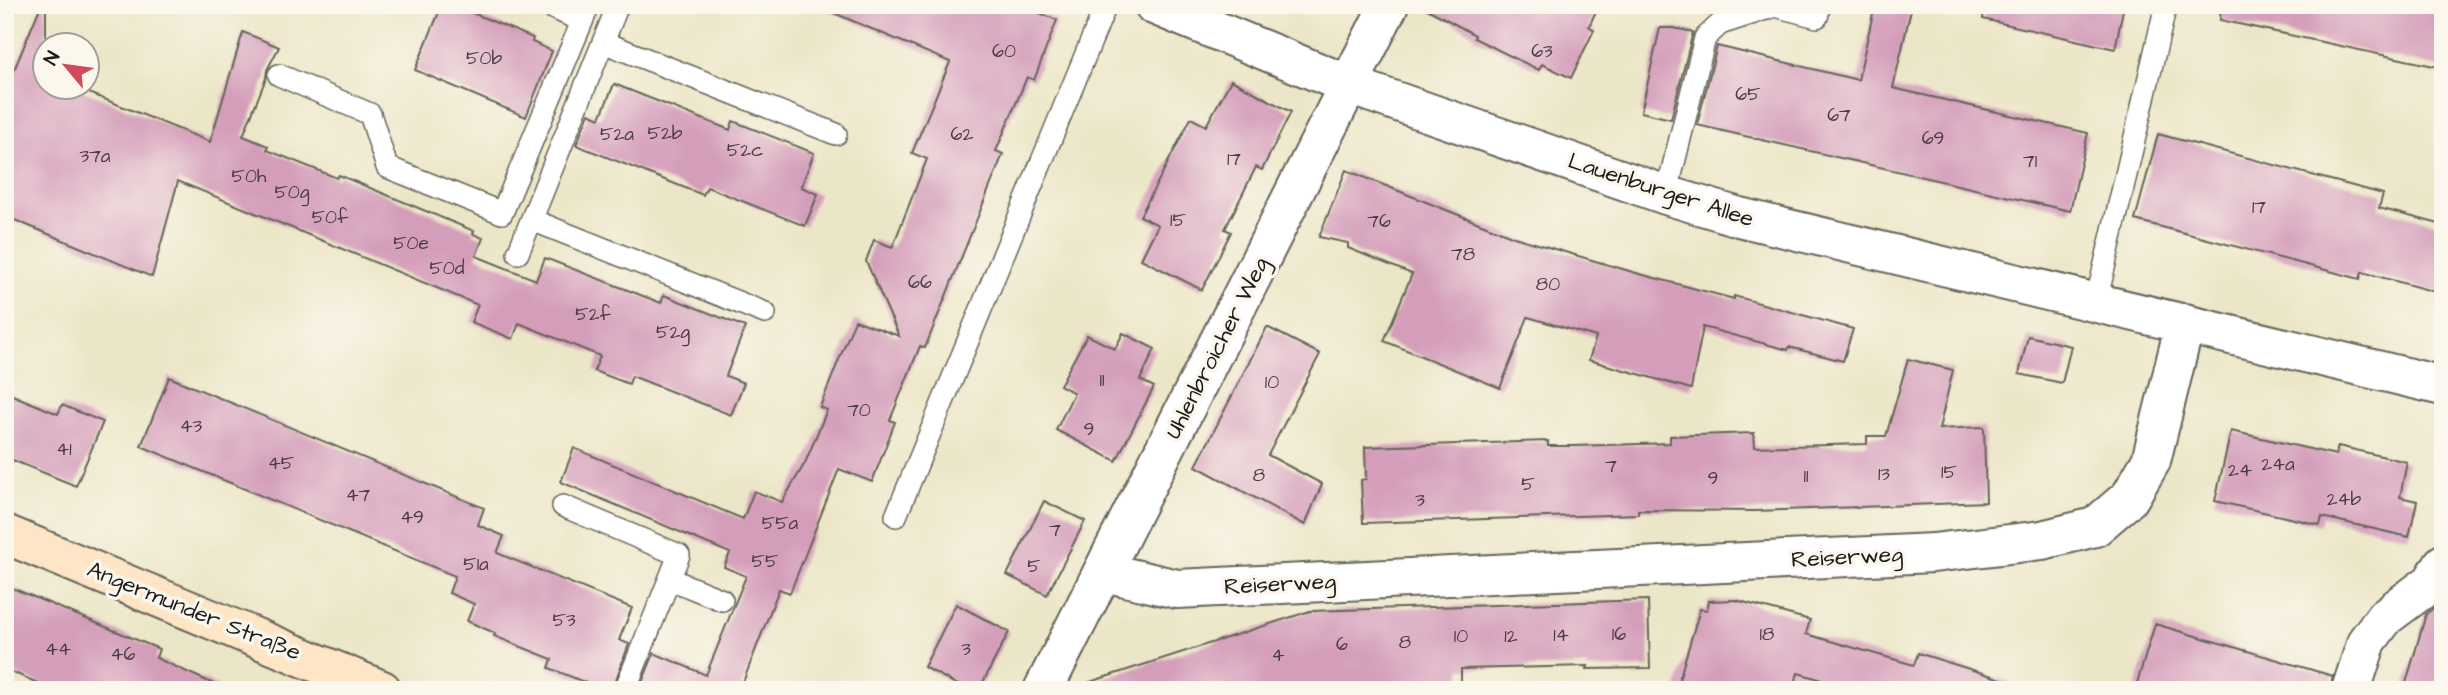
<svg xmlns="http://www.w3.org/2000/svg" width="2448" height="695" viewBox="0 0 2448 695" font-family="'Architects Daughter',sans-serif">
<style>
.building{fill:#d49dba}
.lines{fill:none;stroke-linecap:round;stroke-linejoin:round}
.lane-casing{stroke:#656358;stroke-width:24}
.street-casing{stroke:#656358;stroke-width:42}
.secondary-casing{stroke:#656358;stroke-width:42}
.lane{stroke:#fff;stroke-width:21}
.street{stroke:#fff;stroke-width:38}
.secondary{stroke:#fde5c5;stroke-width:38}
.labels{text-anchor:middle;dominant-baseline:central;stroke-width:7;stroke-linejoin:round;paint-order:stroke}
.number-label{font-size:19px;fill:#4a3c44}
.street-label{font-size:23px;fill:#1c1c1c;stroke:#fbf7ec}
</style>
<rect width="100%" height="100%" fill="#fbf7ec"/>
<filter id="ink" filterUnits="userSpaceOnUse"><feTurbulence type="fractalNoise" baseFrequency=".0143" numOctaves="2"/><feDisplacementMap in="SourceGraphic" scale="14" xChannelSelector="R" yChannelSelector="G"/><feConvolveMatrix kernelMatrix="1 2 1 2 8 2 1 2 1" color-interpolation-filters="sRGB"/></filter>
<filter id="wash" filterUnits="userSpaceOnUse"><feTurbulence type="fractalNoise" baseFrequency=".00686" numOctaves="4" result="noise"/><feDisplacementMap in="SourceGraphic" scale="28" xChannelSelector="R" yChannelSelector="G"/><feGaussianBlur stdDeviation="1.57" result="paint"/><feColorMatrix in="noise" values="0 0 0 0 0 0 0 0 0 0 0 0 0 0 0 0 0 1.4 0 .05"/><feComposite in="paint" operator="in"/></filter>
<g filter="url(#wash)">
<rect width="100%" height="100%" fill="#ece6c8"/>
<g id="blocks">
<path class="building" d="M 41,5 L 46,5 L 46,88 L 77,88 L 210,142 L 243,32 L 279,47 L 267,70 L 266,78 L 243,136 L 268,146 L 267,150 L 337,178 L 339,175 L 474,231 L 473,234 L 483,238 L 476,256 L 536,280 L 545,258 L 661,303 L 664,295 L 745,327 L 726,376 L 744,383 L 731,415 L 632,376 L 629,384 L 594,371 L 600,356 L 519,323 L 513,339 L 471,322 L 478,305 L 178,181 L 152,277 L 5,216 L 5,92 Z
M 442,5 L 453,5 L 480,16 L 533,38 L 532,42 L 552,51 L 526,117 L 415,70 Z
M 815,5 L 1020,5 L 1057,20 L 1034,80 L 1027,77 L 996,151 L 1003,154 L 925,348 L 920,346 L 890,420 L 895,422 L 872,482 L 839,469 L 790,593 L 779,589 L 740,690 L 639,690 L 654,653 L 706,675 L 746,576 L 724,567 L 730,553 L 561,482 L 574,448 L 743,519 L 754,491 L 782,502 L 805,463 L 827,410 L 820,407 L 855,320 L 899,336 L 866,261 L 874,240 L 892,247 L 894,243 L 927,159 L 912,153 L 950,62 Z
M 1420,5 L 1599,5 L 1589,26 L 1594,30 L 1571,78 L 1542,64 L 1539,70 L 1474,38 L 1475,35 Z
M 1875,5 L 1912,5 L 1893,88 L 2088,133 L 2070,211 L 1697,125 L 1717,46 L 1858,80 Z
M 1984,5 L 2124,5 L 2115,49 L 1983,19 Z
M 2221,5 L 2443,5 L 2443,68 L 2220,20 Z
M 1660,28 L 1674,28 L 1693,32 L 1671,119 L 1641,112 Z
M 1231,80 L 1291,112 L 1262,170 L 1256,167 L 1225,229 L 1231,232 L 1202,290 L 1141,259 L 1158,225 L 1140,216 L 1191,118 L 1206,126 Z
M 614,84 L 730,130 L 733,121 L 814,153 L 801,187 L 818,194 L 805,226 L 707,187 L 703,195 L 576,145 L 589,113 L 600,118 Z
M 2158,134 L 2383,194 L 2379,208 L 2443,225 L 2443,294 L 2362,272 L 2360,279 L 2135,220 Z
M 1346,170 L 1514,237 L 1636,273 L 1734,299 L 1734,296 L 1853,329 L 1843,361 L 1789,347 L 1788,350 L 1703,327 L 1691,389 L 1589,360 L 1596,337 L 1528,317 L 1500,388 L 1384,341 L 1412,274 L 1348,248 L 1348,243 L 1319,237 Z
M 1267,327 L 1320,354 L 1268,455 L 1322,484 L 1305,525 L 1196,466 Z
M 1123,333 L 1155,349 L 1140,380 L 1154,387 L 1116,461 L 1056,430 L 1074,393 L 1060,385 L 1087,335 L 1115,349 Z
M 2028,336 L 2071,346 L 2062,383 L 2019,374 Z
M 1908,359 L 1953,370 L 1939,429 L 1984,427 L 1986,502 L 1757,511 L 1638,510 L 1638,514 L 1363,523 L 1361,480 L 1366,479 L 1365,447 L 1548,441 L 1548,446 L 1574,446 L 1670,443 L 1670,436 L 1754,433 L 1755,447 L 1867,444 L 1867,436 L 1886,436 Z
M 169,377 L 484,508 L 478,525 L 504,536 L 497,553 L 632,608 L 619,640 L 629,644 L 612,690 L 604,690 L 549,668 L 552,659 L 494,636 L 495,633 L 467,621 L 474,604 L 449,593 L 455,576 L 141,446 Z
M 5,392 L 58,414 L 62,405 L 103,422 L 76,486 L 5,457 Z
M 2231,431 L 2336,455 L 2338,446 L 2407,462 L 2400,497 L 2417,501 L 2409,537 L 2322,517 L 2320,525 L 2215,501 Z
M 1044,501 L 1085,521 L 1047,595 L 1007,575 Z
M 5,585 L 159,649 L 156,658 L 227,690 L 54,690 L 5,669 Z
M 1648,600 L 1650,668 L 1587,669 L 1588,666 L 1461,669 L 1461,690 L 1089,690 L 1087,683 L 1310,611 Z
M 1736,600 L 1810,620 L 1806,634 L 1914,665 L 1918,653 L 2011,682 L 2009,690 L 1858,690 L 1798,673 L 1793,690 L 1676,690 L 1700,609 L 1707,610 L 1709,601 Z
M 2443,601 L 2443,690 L 2404,690 L 2426,614 Z
M 956,604 L 1009,632 L 979,690 L 967,690 L 924,667 Z
M 2155,624 L 2333,676 L 2330,690 L 2135,690 Z"/>
</g>
</g>
<g filter="url(#ink)">
<use href="#blocks" fill-opacity="0" stroke="#656358" stroke-width="2"/>
<g class="lines">
<g class="lane-casing">
<path id="lane" d="M 546,5 L 582,21
M 603,42 L 836,134
M 279,75 L 370,114 L 387,167 L 502,213 L 589,5
M 1666,195 L 1705,38 L 1720,24 L 1775,6 L 1817,17 L 1820,5
M 532,220 L 765,313
M 518,253 L 618,5
M 2096,302 L 2166,5
M 563,506 L 679,555 L 625,690
M 896,516 L 1106,5
M 670,579 L 722,600"/>
</g>
<g class="street-casing">
<path id="street" d="M 1154,5 L 1349,85 L 1666,195 L 1739,217 L 2443,386
M 1104,572 L 1177,589 L 1933,553 L 2042,540 L 2095,527 L 2130,497 L 2151,461 L 2185,323
M 1043,690 L 1389,5
M 2351,690 L 2367,641 L 2385,617 L 2432,582 L 2443,564"/>
</g>
<g class="secondary-casing">
<path id="secondary" d="M 5,534 L 382,690"/>
</g>
<use href="#lane" class="lane"/>
<use href="#street" class="street"/>
<use href="#secondary" class="secondary"/>
</g>
</g>
<g class="labels">
<g class="number-label">
<text x="1004" y="51">60</text>
<text x="1542" y="51">63</text>
<text x="484" y="58">50b</text>
<text x="1748" y="94">65</text>
<text x="1839" y="115">67</text>
<text x="665" y="133">52b</text>
<text x="617" y="134">52a</text>
<text x="962" y="134">62</text>
<text x="1933" y="138">69</text>
<text x="745" y="150">52c</text>
<text x="95" y="156">37a</text>
<text x="1234" y="159">17</text>
<text x="2030" y="161">71</text>
<text x="249" y="176">50h</text>
<text x="292" y="192">50g</text>
<text x="2259" y="207">17</text>
<text x="330" y="217">50f</text>
<text x="1178" y="220">15</text>
<text x="1379" y="221">76</text>
<text x="411" y="243">50e</text>
<text x="1463" y="254">78</text>
<text x="447" y="268">50d</text>
<text x="920" y="282">66</text>
<text x="1548" y="284">80</text>
<text x="593" y="314">52f</text>
<text x="673" y="332">52g</text>
<text x="1102" y="380">11</text>
<text x="1272" y="382">10</text>
<text x="859" y="410">70</text>
<text x="191" y="426">43</text>
<text x="1089" y="429">9</text>
<text x="64" y="449">41</text>
<text x="281" y="463">45</text>
<text x="2278" y="464">24a</text>
<text x="1611" y="466">7</text>
<text x="2240" y="470">24</text>
<text x="1949" y="472">15</text>
<text x="1884" y="474">13</text>
<text x="1259" y="475">8</text>
<text x="1806" y="476">11</text>
<text x="1713" y="478">9</text>
<text x="1528" y="484">5</text>
<text x="358" y="495">47</text>
<text x="2344" y="499">24b</text>
<text x="1420" y="500">3</text>
<text x="412" y="517">49</text>
<text x="780" y="523">55a</text>
<text x="1055" y="530">7</text>
<text x="765" y="561">55</text>
<text x="476" y="564">51a</text>
<text x="1034" y="566">5</text>
<text x="564" y="620">53</text>
<text x="1619" y="634">16</text>
<text x="1767" y="634">18</text>
<text x="1561" y="635">14</text>
<text x="1461" y="636">10</text>
<text x="1511" y="636">12</text>
<text x="1405" y="642">8</text>
<text x="1342" y="644">6</text>
<text x="58" y="649">44</text>
<text x="966" y="649">3</text>
<text x="123" y="654">46</text>
<text x="1278" y="655">4</text>
</g>
<g class="street-label">
<text transform="translate(1661 190) rotate(18)">Lauenburger Allee</text>
<text transform="translate(1217 348) rotate(-63)">Uhlenbroicher Weg</text>
<text transform="translate(1847 557) rotate(-3)">Reiserweg</text>
<text transform="translate(1280 584) rotate(-3)">Reiserweg</text>
<text transform="translate(194 611) rotate(22)">Angermunder Straße</text>
</g>
</g>
<rect width="2448" height="695" fill="none" stroke="#fbf7ec" stroke-width="28"/>
<g transform="translate(66 66) rotate(299)"><circle r="33" fill="#fbf7ec" stroke="#a29f99" stroke-width="2"/>
<path d="M0-5L12 26L0 18L-12 26Z" fill="#d1495b"/>
<text y="-10" font-size="19" font-weight="bold" text-anchor="middle" fill="#1c1c1c">N</text>
</g>
</svg>
